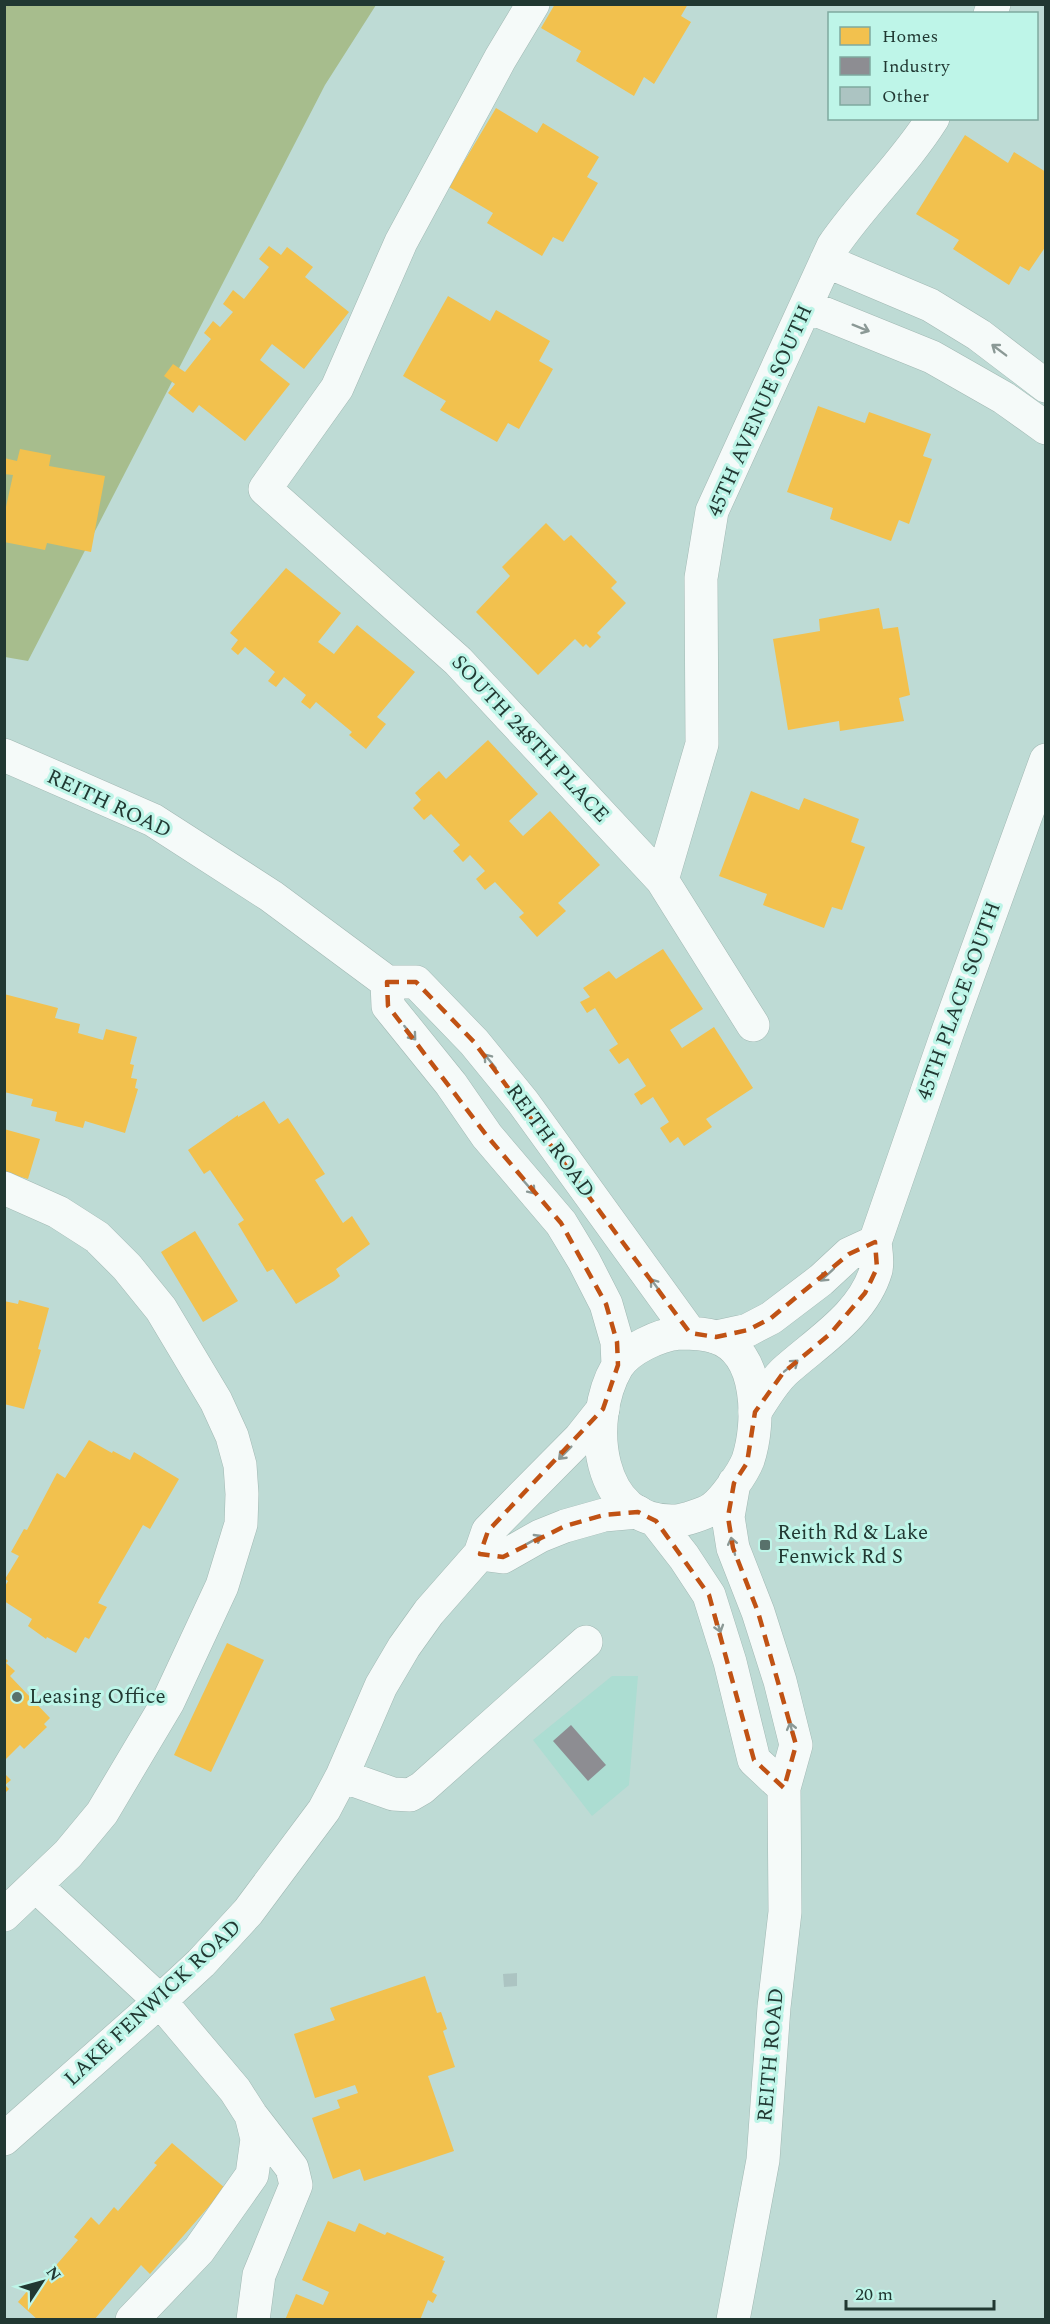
<svg xmlns="http://www.w3.org/2000/svg" width="1050" height="2324" viewBox="0 0 1050 2324" font-family="Spectral,serif">
<style>
.built{fill:#acddd2}
.forest{fill:#a7bd8d}
.homes{fill:#f2c14e}
.industry{fill:#8d8d92}
.building{fill:#acc4c2}
.lines{fill:none;stroke-linecap:round;stroke-linejoin:round}
.minor-casing{stroke:#a1b8b3;stroke-width:34}
.major-casing{stroke:#a1b8b3;stroke-width:34}
.minor{stroke:#f5faf9;stroke-width:33}
.major{stroke:#f5faf9;stroke-width:33}
.oneway{stroke:#8b9996}
.marked{fill:none;stroke:#c05214;stroke-width:4.5;stroke-dasharray:12 8;stroke-linejoin:round}
.poi-dot{fill:#58716b;stroke:#bef5e8;stroke-width:2}
.labels{text-anchor:middle;dominant-baseline:central;stroke-width:6;stroke-linejoin:round;paint-order:stroke}
.street-label{font-size:21px;fill:#213832;stroke:#bef5e8}
.poi-label{font-size:21px;fill:#213832;stroke:#bef5e8;text-anchor:start}
</style>
<rect width="100%" height="100%" fill="#bedbd5"/>
<path class="built" d="M 612,1676 L 638,1676 L 629,1785 L 592,1816 L 533,1740 Z"/>
<path class="forest" d="M 5,5 L 376,5 L 325,85 L 28,661 L 5,657 Z"/>
<path class="homes" d="M 555,4 L 688,4 L 681,16 L 691,22 L 654,84 L 644,77 L 634,96 L 576,61 L 581,51 L 541,28 Z
M 496,108 L 537,133 L 543,123 L 599,157 L 587,177 L 598,183 L 563,242 L 553,237 L 542,256 L 487,223 L 493,213 L 449,187 Z
M 965,135 L 1008,163 L 1014,152 L 1046,172 L 1046,246 L 1029,271 L 1020,266 L 1009,285 L 953,249 L 959,240 L 916,214 Z
M 269,246 L 281,255 L 287,247 L 313,267 L 305,277 L 349,312 L 304,369 L 272,344 L 260,360 L 290,384 L 245,441 L 199,405 L 193,413 L 168,393 L 175,384 L 164,376 L 173,364 L 185,372 L 211,339 L 204,333 L 213,321 L 220,327 L 233,312 L 223,304 L 233,290 L 244,299 L 269,267 L 259,259 Z
M 448,296 L 490,321 L 496,310 L 550,341 L 539,361 L 553,369 L 519,429 L 508,423 L 497,442 L 440,410 L 446,401 L 403,376 Z
M 818,406 L 865,423 L 869,412 L 931,434 L 923,456 L 932,459 L 909,524 L 899,520 L 891,541 L 830,519 L 833,508 L 787,492 Z
M 20,449 L 51,455 L 49,466 L 105,476 L 91,552 L 47,543 L 45,550 L 4,542 L 4,516 L 13,475 L 4,474 L 4,458 L 17,461 Z
M 546,523 L 564,541 L 571,535 L 617,582 L 611,588 L 626,603 L 597,633 L 601,637 L 590,648 L 586,644 L 583,647 L 575,639 L 538,675 L 476,612 L 510,576 L 502,567 Z
M 286,568 L 341,613 L 318,642 L 334,654 L 357,625 L 415,672 L 377,717 L 386,724 L 366,749 L 349,735 L 352,732 L 316,702 L 310,709 L 301,702 L 306,695 L 284,677 L 276,687 L 268,681 L 275,672 L 245,647 L 238,655 L 231,649 L 238,640 L 230,633 Z
M 879,608 L 883,629 L 898,627 L 910,695 L 899,698 L 904,721 L 840,731 L 839,721 L 788,730 L 773,639 L 820,631 L 819,619 Z
M 488,740 L 538,794 L 509,821 L 523,836 L 550,811 L 600,865 L 558,903 L 566,911 L 537,937 L 519,917 L 524,913 L 495,882 L 485,890 L 476,879 L 485,871 L 470,855 L 463,862 L 453,851 L 460,845 L 431,814 L 424,820 L 413,808 L 421,800 L 415,793 L 439,771 L 446,779 Z
M 751,791 L 799,810 L 804,798 L 859,819 L 851,842 L 865,847 L 842,910 L 832,907 L 824,928 L 763,905 L 767,894 L 719,876 Z
M 663,949 L 703,1009 L 670,1030 L 682,1048 L 714,1027 L 753,1088 L 706,1119 L 712,1127 L 684,1146 L 678,1137 L 670,1143 L 660,1128 L 669,1122 L 653,1097 L 641,1105 L 634,1094 L 646,1086 L 628,1058 L 619,1064 L 609,1050 L 618,1044 L 595,1008 L 587,1013 L 580,1002 L 590,997 L 583,988 L 609,971 L 616,979 Z
M 4,994 L 58,1008 L 55,1018 L 80,1024 L 78,1033 L 103,1040 L 106,1029 L 137,1037 L 130,1064 L 134,1065 L 131,1078 L 137,1079 L 135,1088 L 138,1089 L 125,1133 L 85,1121 L 83,1128 L 55,1121 L 57,1112 L 31,1106 L 33,1099 L 4,1092 Z
M 264,1101 L 279,1124 L 288,1118 L 325,1174 L 315,1180 L 343,1223 L 352,1216 L 370,1244 L 336,1269 L 340,1276 L 334,1281 L 296,1304 L 273,1269 L 267,1272 L 238,1224 L 244,1220 L 210,1170 L 204,1174 L 188,1150 L 238,1115 L 238,1117 Z
M 4,1129 L 40,1139 L 28,1179 L 4,1172 Z
M 195,1231 L 238,1301 L 203,1322 L 161,1252 Z
M 19,1300 L 49,1308 L 38,1349 L 41,1350 L 24,1409 L 4,1404 L 4,1301 L 18,1304 Z
M 89,1440 L 112,1453 L 113,1451 L 130,1460 L 134,1452 L 179,1479 L 150,1529 L 143,1525 L 98,1603 L 107,1607 L 89,1639 L 85,1637 L 76,1653 L 47,1637 L 46,1639 L 28,1626 L 32,1619 L 4,1601 L 4,1588 L 8,1581 L 5,1579 L 19,1556 L 11,1552 L 24,1529 L 27,1530 L 57,1473 L 65,1478 Z
M 227,1643 L 264,1660 L 211,1772 L 174,1755 Z
M 4,1657 L 8,1661 L 6,1663 L 15,1671 L 10,1676 L 50,1718 L 44,1724 L 47,1727 L 24,1749 L 20,1745 L 4,1761 Z
M 4,1773 L 11,1780 L 5,1785 L 9,1789 L 4,1794 Z
M 425,1976 L 437,2013 L 441,2012 L 447,2029 L 443,2031 L 455,2067 L 428,2076 L 454,2151 L 364,2181 L 360,2169 L 333,2179 L 312,2118 L 340,2108 L 337,2100 L 358,2093 L 355,2085 L 315,2098 L 294,2034 L 335,2020 L 330,2008 Z
M 172,2143 L 225,2188 L 150,2274 L 141,2265 L 94,2320 L 38,2320 L 18,2302 L 34,2283 L 38,2286 L 78,2240 L 74,2237 L 91,2217 L 99,2225 L 114,2207 L 118,2211 L 157,2165 L 154,2163 Z
M 328,2221 L 355,2232 L 359,2223 L 385,2235 L 387,2232 L 444,2257 L 442,2260 L 445,2261 L 432,2292 L 437,2295 L 433,2303 L 428,2300 L 420,2320 L 285,2320 L 296,2294 L 323,2305 L 329,2292 L 302,2280 Z"/>
<path class="industry" d="M 571,1725 L 606,1765 L 588,1781 L 553,1741 Z"/>
<path class="building" d="M 517,1973 L 517,1986 L 504,1987 L 503,1974 Z"/>
<g class="lines">
<g class="minor-casing">
<path id="minor" d="M 533,4 L 500,59 L 401,242 L 337,388 L 265,489 L 458,661 L 662,880 L 753,1025
M 990,14 L 994,4
M 826,261 L 930,305 L 979,335 L 1046,386
M 806,306 L 932,357 L 1004,398 L 1046,428
M 662,880 L 702,744 L 701,578 L 712,511 L 833,246 C 864,201 904,164 933,118
M 4,1188 L 58,1212 L 97,1237 L 127,1267 L 161,1309 L 216,1401 L 232,1436 L 240,1465 L 242,1494 L 241,1524 L 222,1586 L 168,1702 L 102,1813 L 68,1854 L 4,1915
M 716,1337 L 748,1330 L 771,1318 L 821,1280 L 849,1254 L 875,1242
M 755,1412 C 764,1398 773,1382 785,1371 C 817,1342 863,1315 876,1270 C 878,1262 876,1251 875,1242 L 948,1031 L 1046,760
M 480,1554 L 503,1557 L 540,1536 L 565,1526 L 604,1515 L 638,1512
M 342,1776 L 393,1794 L 410,1795 L 422,1788 L 586,1642
M 36,1886 L 160,2001 L 235,2090 L 251,2115 L 292,2168 L 296,2185 L 259,2275 L 253,2320
M 4,2139 L 160,2001 L 201,1963 L 248,1912 L 324,1810 L 342,1776 L 381,1686 L 404,1647 L 429,1612 L 480,1554 L 488,1531 L 580,1438 L 603,1409
M 132,2320 L 199,2250 L 252,2175 L 257,2139 L 251,2115"/>
</g>
<g class="major-casing">
<path id="major" d="M 4,755 L 153,820 L 271,896 L 387,982 L 416,982 L 474,1042 L 523,1102 L 690,1333
M 387,982 L 388,1006 L 451,1084 L 487,1136 L 561,1223 L 584,1261 L 606,1304 L 617,1342 L 618,1365
M 679,1333 C 690,1333 704,1333 715,1337 C 761,1351 760,1424 748,1460 C 743,1473 724,1500 713,1508 C 707,1513 682,1521 675,1521 C 596,1524 586,1420 617,1367 C 628,1349 659,1335 679,1333 Z
M 656,1521 L 684,1557 L 709,1595 L 730,1662 L 754,1760 L 784,1788
M 733,2320 L 763,2160 L 774,2007 L 785,1912 L 784,1788 L 796,1745 L 780,1681 L 758,1612 L 733,1548 L 728,1517 L 734,1483"/>
</g>
<use href="#minor" class="minor"/>
<use href="#major" class="major"/>
</g>
<defs><path id="oneway-shaft" d="M-6 0H5M1.5-3L5.5 0L1.5 3" fill="none" stroke-width="1.6" stroke-linecap="round" stroke-linejoin="round" transform="scale(1.5)"/></defs>
<g class="oneway">
<use href="#oneway-shaft" transform="translate(861 328) rotate(22)"/>
<use href="#oneway-shaft" transform="translate(999 350) rotate(-143)"/>
<use href="#oneway-shaft" transform="translate(410 1033) rotate(51)"/>
<use href="#oneway-shaft" transform="translate(490 1061) rotate(-129)"/>
<use href="#oneway-shaft" transform="translate(529 1187) rotate(49)"/>
<use href="#oneway-shaft" transform="translate(827 1275) rotate(138)"/>
<use href="#oneway-shaft" transform="translate(656 1286) rotate(-126)"/>
<use href="#oneway-shaft" transform="translate(791 1366) rotate(-39)"/>
<use href="#oneway-shaft" transform="translate(565 1453) rotate(135)"/>
<use href="#oneway-shaft" transform="translate(534 1540) rotate(-29)"/>
<use href="#oneway-shaft" transform="translate(733 1546) rotate(-103)"/>
<use href="#oneway-shaft" transform="translate(718 1624) rotate(73)"/>
<use href="#oneway-shaft" transform="translate(792 1731) rotate(-104)"/>
</g>
<path class="marked" d="M 387,982 L 416,982 L 474,1042 L 690,1333 L 716,1337 L 748,1330 L 771,1318 L 849,1254 L 875,1242 L 877,1268 L 865,1293 L 830,1334 L 783,1373 L 755,1412 L 747,1463 L 734,1483 L 728,1517 L 733,1548 L 758,1612 L 796,1745 L 784,1788 L 754,1760 L 709,1595 L 656,1521 L 638,1512 L 604,1515 L 565,1526 L 503,1557 L 480,1554 L 488,1531 L 603,1409 L 618,1365 L 617,1342 L 606,1304 L 561,1223 L 487,1136 L 388,1006 Z"/>
<g class="poi-dot">
<rect x="759" y="1539" width="12" height="12" rx="3"/>
<circle cx="17" cy="1697" r="6"/>
</g>
<g class="labels">
<g class="street-label">
<text transform="translate(760 411) rotate(-66)">45TH AVENUE SOUTH</text>
<text transform="translate(530 739) rotate(47)">SOUTH 248TH PLACE</text>
<text transform="translate(109 804) rotate(25)">REITH ROAD</text>
<text transform="translate(959 1001) rotate(-70)">45TH PLACE SOUTH</text>
<text transform="translate(550 1141) rotate(54)">REITH ROAD</text>
<text transform="translate(153 2003) rotate(-43)">LAKE FENWICK ROAD</text>
<text transform="translate(771 2055) rotate(-85)">REITH ROAD</text>
</g>
<g class="poi-label">
<text x="777" y="1533">Reith Rd &amp; Lake<tspan x="777" dy="24">Fenwick Rd S</tspan></text>
<text x="29" y="1697">Leasing Office</text>
</g>
</g>
<rect width="1050" height="2324" fill="none" stroke="#213832" stroke-width="12"/>
<rect x="828" y="12" width="210" height="108" fill="#bef5e8" stroke="#7fa99f" stroke-width="1.5"/>
<rect x="840" y="27" width="30" height="18" fill="#f2c14e" stroke="#7fa99f" stroke-width="1.5"/>
<text x="882" y="42" font-size="18" fill="#213832">Homes</text>
<rect x="840" y="57" width="30" height="18" fill="#8d8d92" stroke="#7fa99f" stroke-width="1.5"/>
<text x="882" y="72" font-size="18" fill="#213832">Industry</text>
<rect x="840" y="87" width="30" height="18" fill="#acc4c2" stroke="#7fa99f" stroke-width="1.5"/>
<text x="882" y="102" font-size="18" fill="#213832">Other</text>
<g transform="translate(42 2282) rotate(54)" stroke="#bef5e8" stroke-width="4.5" paint-order="stroke">
<path d="M0-4.5L10 22L0 15L-10 22Z" fill="#213832"/>
<text y="-9" font-size="16" font-weight="bold" text-anchor="middle" fill="#213832">N</text>
</g>
<path d="M846 2300v9h148v-9" fill="none" stroke="#213832" stroke-width="3"/>
<text x="855" y="2300" font-size="18" fill="#213832" stroke="#bef5e8" stroke-width="4.5" paint-order="stroke">20 m</text>
</svg>
